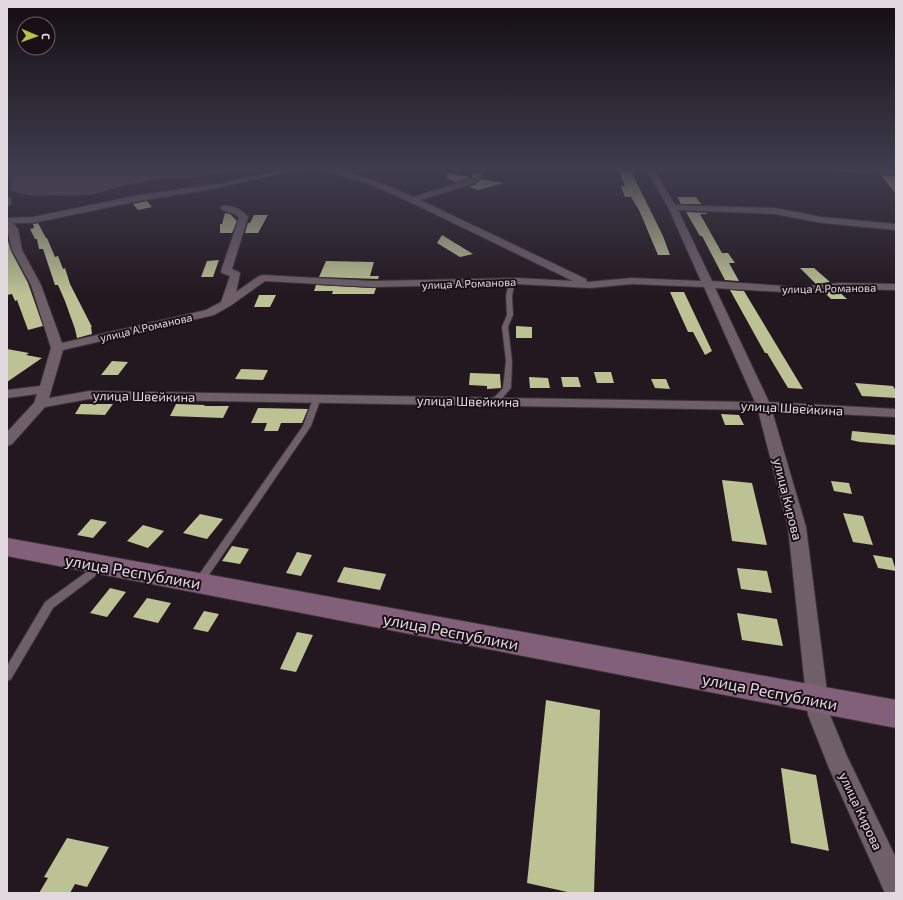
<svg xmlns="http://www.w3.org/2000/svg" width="903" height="900" viewBox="0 0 903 900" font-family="'Exo 2',sans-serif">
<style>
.water{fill:#68455f}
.building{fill:#bcc294}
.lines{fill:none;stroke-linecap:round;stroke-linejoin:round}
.service-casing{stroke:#3c3339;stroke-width:2}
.minor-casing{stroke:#3c3339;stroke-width:2}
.secondary-casing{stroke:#3c3339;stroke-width:2}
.service{fill:#6e5f69;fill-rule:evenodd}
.minor{fill:#6e5f69;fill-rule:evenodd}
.secondary{fill:#83607a;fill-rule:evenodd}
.labels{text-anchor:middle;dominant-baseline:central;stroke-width:4;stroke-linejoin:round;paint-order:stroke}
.far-street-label{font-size:11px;fill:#e2d9df;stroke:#1a0f17}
.street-label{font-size:13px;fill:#e2d9df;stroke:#1a0f17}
.near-street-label{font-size:16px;fill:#e2d9df;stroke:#1a0f17}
</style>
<rect width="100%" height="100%" fill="#241820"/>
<path class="water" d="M 7,169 L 259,169 L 184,178 L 164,178 L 135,183 L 90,195 L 35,196 L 22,194 L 10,190 L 12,179 L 7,176 Z"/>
<path class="building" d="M 618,169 L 630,169 L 663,236 L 670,255 L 658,255 L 639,210 L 631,197 L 625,197 L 621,186 L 625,186 Z
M 448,173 L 470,177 L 456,182 L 446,178 Z
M 881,175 L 896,176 L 896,194 Z
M 481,179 L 504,183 L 478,190 L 469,187 L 476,184 Z
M 677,197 L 696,197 L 701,204 L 681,204 Z
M 147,201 L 152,207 L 138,210 L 133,204 Z
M 686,212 L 706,213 L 707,214 L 700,214 L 722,253 L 728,253 L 735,263 L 729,263 L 739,281 L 725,280 L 702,236 L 700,236 Z
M 225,213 L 230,214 L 237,221 L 232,233 L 220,233 L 220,224 L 222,224 Z
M 254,215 L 268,215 L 258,233 L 245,233 L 248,223 L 250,223 Z
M 38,223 L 46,238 L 47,238 L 55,257 L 58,256 L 63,269 L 65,268 L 70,284 L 92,327 L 91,327 L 92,334 L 77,338 L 75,329 L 65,301 L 58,285 L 55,285 L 43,249 L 39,249 L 37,239 L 35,239 L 30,229 L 34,228 L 33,224 Z
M 442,235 L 473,254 L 460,257 L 437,243 Z
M 7,237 L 11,251 L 28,283 L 43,326 L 28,330 L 17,300 L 15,301 L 12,294 L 7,295 Z
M 219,260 L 213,277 L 201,277 L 207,261 Z
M 326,261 L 374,262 L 370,276 L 379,276 L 378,279 L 319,277 Z
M 800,268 L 814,268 L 830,282 L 816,284 Z
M 316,285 L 372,288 L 376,288 L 374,294 L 332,294 L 333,291 L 314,291 Z
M 730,290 L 744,291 L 803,389 L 788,388 L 767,353 L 765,353 Z
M 838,291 L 847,299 L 831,299 L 824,292 Z
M 670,292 L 684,292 L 712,351 L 705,355 L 693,332 L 688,332 Z
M 259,295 L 276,295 L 270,307 L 254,307 Z
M 516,326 L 532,327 L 532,338 L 516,338 Z
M 7,349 L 29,353 L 26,355 L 42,358 L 7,382 Z
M 112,361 L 128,362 L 118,375 L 101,375 Z
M 241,369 L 268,370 L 263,380 L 235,379 Z
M 594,372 L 611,372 L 614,383 L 597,383 Z
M 470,373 L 500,374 L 501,388 L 487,389 L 487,386 L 469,385 Z
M 529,377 L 548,378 L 550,388 L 530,388 Z
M 561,377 L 578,377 L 581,387 L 563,387 Z
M 651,379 L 666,379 L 670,389 L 655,388 Z
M 855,383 L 893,386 L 896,391 L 896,398 L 862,396 Z
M 81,404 L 113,404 L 105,415 L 75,414 Z
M 176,404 L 205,405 L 204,406 L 229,406 L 223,418 L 170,416 Z
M 258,408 L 308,409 L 302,423 L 281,423 L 278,431 L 264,431 L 267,423 L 251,423 Z
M 721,414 L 739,415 L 744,425 L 725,425 Z
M 852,431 L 896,435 L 896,445 L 860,442 L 851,440 Z
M 722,480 L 752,483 L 767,545 L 732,541 Z
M 831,481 L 849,483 L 852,494 L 834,491 Z
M 843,513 L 863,516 L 873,545 L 853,542 Z
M 200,514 L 223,519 L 207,539 L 183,533 Z
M 91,519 L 107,522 L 93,538 L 77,535 Z
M 143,525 L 164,531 L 148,548 L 127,541 Z
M 232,546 L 249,549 L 240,564 L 222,561 Z
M 297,552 L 312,555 L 301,576 L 286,573 Z
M 873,555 L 892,558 L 896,571 L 878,568 Z
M 344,567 L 386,574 L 380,590 L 337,582 Z
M 737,568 L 767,571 L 772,593 L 741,589 Z
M 110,588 L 126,592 L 107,617 L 90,613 Z
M 147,598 L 171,603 L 158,623 L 133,617 Z
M 204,611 L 219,614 L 208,632 L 193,629 Z
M 737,613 L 777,619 L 783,646 L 742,640 Z
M 297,632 L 313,635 L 296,672 L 280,669 Z
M 546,700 L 600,710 L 594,893 L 572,893 L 527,883 Z
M 781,768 L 816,775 L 829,851 L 791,843 Z
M 67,838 L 109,847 L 87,887 L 75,884 L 70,893 L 39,893 L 48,878 L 44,877 Z"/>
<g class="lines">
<g class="service-casing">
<path id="service" d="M 512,279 L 515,281 L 512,296 L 513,315 L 508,327 L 512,361 L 511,388 L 497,404 L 494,404 L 490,402 L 503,388 L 506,361 L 502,327 L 507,315 L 506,296 L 509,281 Z
M 314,396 L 317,396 L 321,398 L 311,426 L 202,585 L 199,586 L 196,585 L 194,582 L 196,579 L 303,426 Z
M 99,562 L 102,563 L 104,566 L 94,577 L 53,608 L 11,679 L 7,681 L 7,666 L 45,602 L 88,571 L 96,563 Z"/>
</g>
<g class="minor-casing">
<path id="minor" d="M 284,169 L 299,169 L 218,188 L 139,201 L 33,223 L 13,223 L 18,229 L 22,250 L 41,285 L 62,343 L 206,310 L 221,302 L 230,276 L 222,273 L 221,271 L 239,218 L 235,214 L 222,210 L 221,208 L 222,206 C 231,204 243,210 248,217 L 232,269 L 239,272 L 240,274 L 236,292 L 259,276 L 263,275 L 372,281 L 517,278 L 573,281 L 410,202 L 369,184 L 319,169 C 352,169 384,184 413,197 L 470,179 L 479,169 L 487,169 L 476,183 L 420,200 L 586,279 L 587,282 L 632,278 L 701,281 L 668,207 L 646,169 L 654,169 L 675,205 L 775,208 L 822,217 L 896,224 L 896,230 L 822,223 L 775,214 L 678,210 L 712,281 L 800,287 L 839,283 L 896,284 L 896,290 L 839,289 L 800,293 L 715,288 L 769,402 L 896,409 L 896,417 L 772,411 L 806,527 L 830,715 L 846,754 L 896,858 L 896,893 L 885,893 L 829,768 L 808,715 L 788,527 L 758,410 L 89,399 L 45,407 L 12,444 L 7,446 L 7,432 L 34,403 L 37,394 L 7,398 L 7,390 L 40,386 L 51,348 L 31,285 L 12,250 L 7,228 L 7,218 L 33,217 L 139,195 L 218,184 ZM 265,281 L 372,287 L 517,284 L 590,288 L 632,284 L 704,287 L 755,402 L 89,391 L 49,398 L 63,350 L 214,315 L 230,306 Z
M 836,169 L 896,171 L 896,175 L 840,171 Z
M 7,196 L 11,199 L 11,204 L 7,207 Z"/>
</g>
<g class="secondary-casing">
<path id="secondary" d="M 7,538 L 896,700 L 896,728 L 7,556 Z"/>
</g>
<use href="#service" class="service"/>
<use href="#minor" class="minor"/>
<use href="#secondary" class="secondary"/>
</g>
<linearGradient id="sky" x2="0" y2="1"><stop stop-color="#140d12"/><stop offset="0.57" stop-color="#3f3d4e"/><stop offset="1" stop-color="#3f3d4e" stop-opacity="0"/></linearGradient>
<rect width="903" height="295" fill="url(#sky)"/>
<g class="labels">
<g class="far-street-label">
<text transform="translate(469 283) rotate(-2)">улица А.Романова</text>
<text transform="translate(829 288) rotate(-1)">улица А.Романова</text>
<text transform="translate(146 327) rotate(-13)">улица А.Романова</text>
</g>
<g class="street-label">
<text transform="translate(144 396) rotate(1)">улица Швейкина</text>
<text transform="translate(468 401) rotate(1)">улица Швейкина</text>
<text transform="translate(792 408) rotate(3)">улица Швейкина</text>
<text transform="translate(788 499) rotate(76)">улица Кирова</text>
<text transform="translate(861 811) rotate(65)">улица Кирова</text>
</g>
<g class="near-street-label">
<text transform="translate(133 571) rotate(10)">улица Республики</text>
<text transform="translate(451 631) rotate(11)">улица Республики</text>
<text transform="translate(770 691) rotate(11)">улица Республики</text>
</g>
</g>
<rect width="903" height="900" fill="none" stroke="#e2d9df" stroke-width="16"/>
<g transform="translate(36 36) rotate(92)"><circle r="19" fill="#1a0f17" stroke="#6a6067"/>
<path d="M0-3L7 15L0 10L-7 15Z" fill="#b8c147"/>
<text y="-6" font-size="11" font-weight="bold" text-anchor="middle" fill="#e2d9df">С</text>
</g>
</svg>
